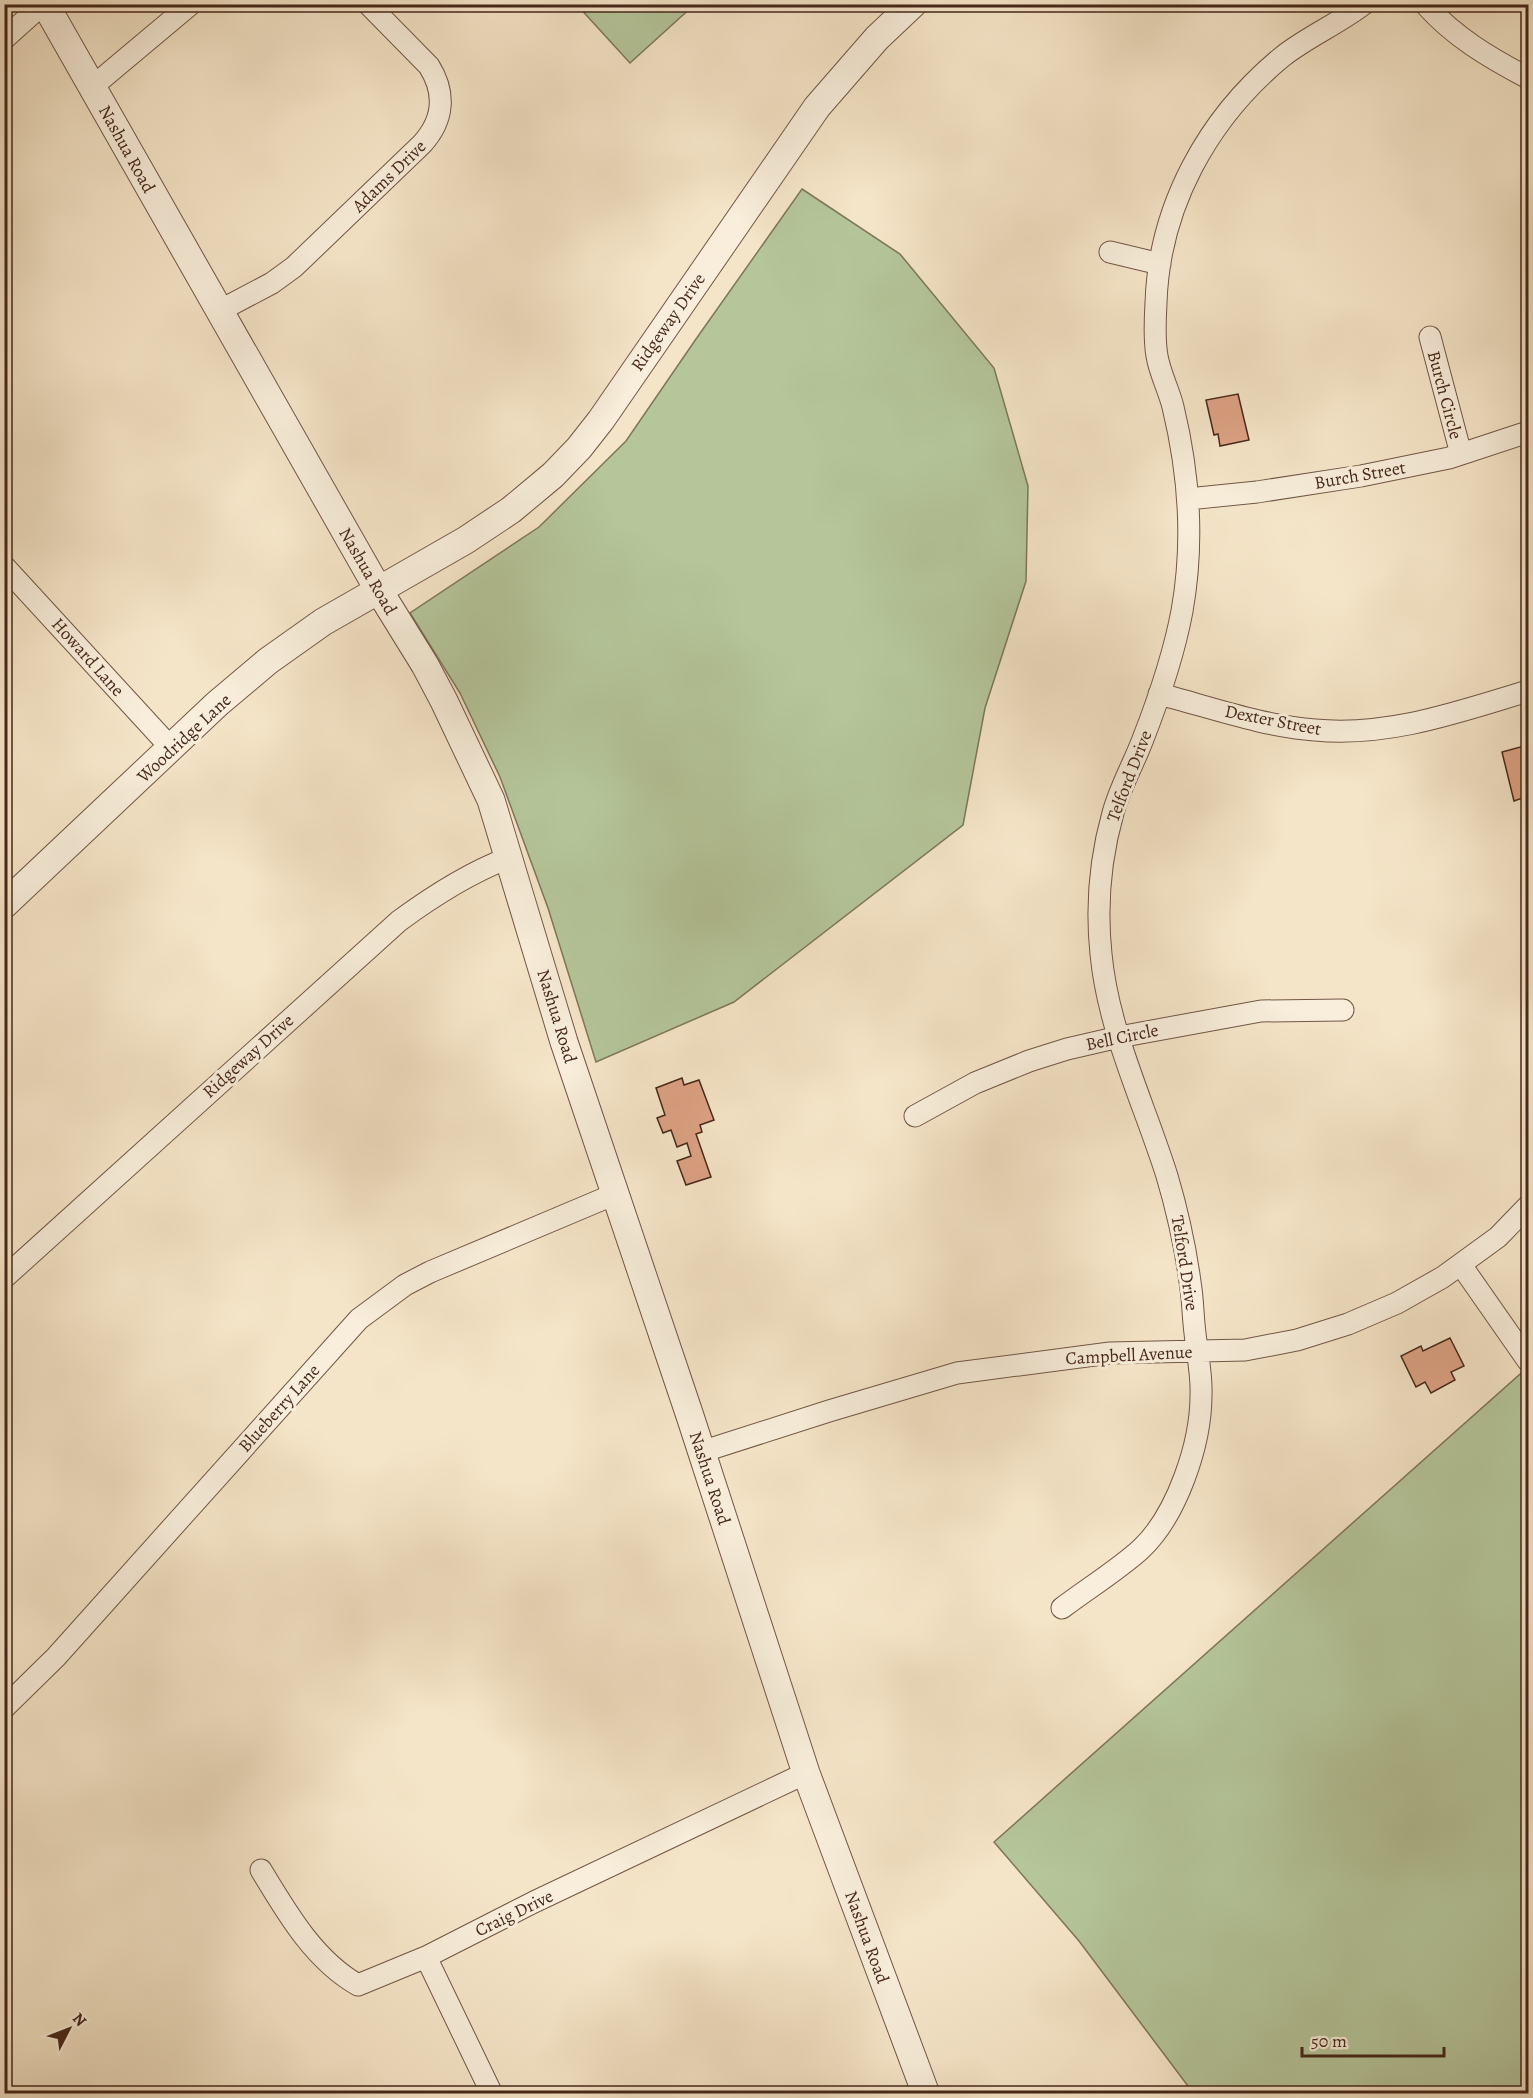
<svg xmlns="http://www.w3.org/2000/svg" width="1533" height="2098" viewBox="0 0 1533 2098" font-family="Alegreya,serif">
<style>
.green{fill:#b5c69b;stroke:#7e765a;stroke-width:1.5}
.building{fill:#dda284;stroke:#46271a;stroke-width:1.5}
.lines{fill:none;stroke-linecap:round;stroke-linejoin:round}
.minor-casing{stroke:#725646;stroke-width:23}
.tertiary-casing{stroke:#725646;stroke-width:29}
.minor{stroke:#f8eedb;stroke-width:21}
.tertiary{stroke:#f8eedb;stroke-width:27}
.labels{text-anchor:middle;dominant-baseline:central;stroke-width:6;stroke-linejoin:round;paint-order:stroke}
.street-label{font-size:18px;fill:#46271a;stroke:#f8eedb}
</style>
<rect width="100%" height="100%" fill="#f5e5c8"/>
<filter id="stains"><feTurbulence type="fractalNoise" baseFrequency=".00333" numOctaves="4"/><feColorMatrix values="0 0 0 0 .2 0 0 0 0 .09 0 0 0 0 .02 0 0 0 .5 -.17"/></filter>
<radialGradient id="worn" r=".72"><stop offset=".6" stop-color="#630" stop-opacity="0"/><stop offset="1" stop-color="#630" stop-opacity=".3"/></radialGradient>
<path class="green" d="M 577,5 L 694,5 L 630,63 Z
M 802,189 L 900,254 L 994,368 L 1028,486 L 1026,581 L 985,708 L 963,825 L 734,1002 L 596,1062 L 548,908 L 500,777 L 460,693 L 410,613 L 539,527 L 626,441 L 696,339 Z
M 1528,1367 L 1528,2093 L 1191,2093 L 1191,2090 L 1079,1941 L 994,1842 Z"/>
<path class="building" d="M 1238,394 L 1249,440 L 1220,446 L 1218,434 L 1214,435 L 1206,400 Z
M 1528,745 L 1528,796 L 1514,801 L 1502,752 Z
M 682,1078 L 684,1085 L 699,1080 L 714,1120 L 700,1125 L 702,1132 L 696,1134 L 711,1177 L 686,1185 L 677,1161 L 691,1156 L 687,1143 L 677,1147 L 671,1130 L 663,1133 L 657,1118 L 665,1115 L 656,1088 Z
M 1450,1338 L 1464,1366 L 1451,1372 L 1455,1380 L 1431,1393 L 1425,1382 L 1416,1387 L 1401,1356 L 1421,1346 L 1423,1351 Z"/>
<g class="lines">
<g class="minor-casing">
<path id="minor" d="M 1425,4 C 1454,37 1490,58 1528,78
M 4,39 L 43,4
M 92,87 L 191,4
M 1110,252 L 1160,264
M 219,311 L 272,283 L 294,267 L 422,144 C 444,120 446,93 429,66 L 368,4
M 1430,337 L 1461,454
M 1188,499 L 1257,492 L 1361,476 L 1449,458 L 1528,432
M 4,566 L 172,749
M 1159,694 C 1210,707 1262,726 1315,730 C 1389,737 1458,712 1528,691
M 915,1116 L 975,1083 L 1029,1061 L 1067,1049 L 1119,1037 L 1261,1011 L 1343,1010
M 1461,1265 L 1528,1361
M 4,1278 L 399,921 C 433,896 469,873 508,858
M 701,1452 L 829,1411 L 957,1373 L 1110,1353 L 1245,1350 L 1297,1340 L 1348,1324 L 1397,1303 L 1443,1277 L 1498,1237 L 1528,1206
M 1062,1608 C 1087,1589 1118,1570 1141,1549 C 1177,1515 1201,1444 1201,1395 C 1202,1374 1197,1354 1195,1333 C 1193,1318 1193,1303 1191,1289 C 1186,1250 1178,1213 1167,1176 C 1144,1103 1108,1030 1101,954 C 1096,906 1100,859 1113,813 C 1120,787 1134,763 1143,739 C 1159,698 1174,654 1182,611 C 1194,544 1189,473 1173,407 C 1169,390 1160,374 1157,356 C 1154,339 1155,320 1156,303 C 1159,206 1208,118 1282,57 C 1307,37 1338,24 1364,4
M 4,1708 L 56,1657 L 359,1319 L 405,1285 L 430,1272 L 615,1194
M 261,1870 C 287,1913 314,1960 358,1985 L 426,1957 L 534,1902 L 806,1773
M 426,1957 L 492,2094"/>
</g>
<g class="tertiary-casing">
<path id="tertiary" d="M 45,4 L 378,589 L 425,665 L 444,701 L 491,800 L 564,1042 L 690,1416 L 806,1773 L 926,2094
M 4,905 L 217,704 L 268,661 L 323,622 L 466,540 L 511,510 L 553,475 L 579,448 L 601,420 L 817,107 L 877,38 L 913,4"/>
</g>
<use href="#minor" class="minor"/>
<use href="#tertiary" class="tertiary"/>
</g>
<g class="labels">
<g class="street-label">
<text transform="translate(127 149) rotate(61)">Nashua Road</text>
<text transform="translate(389 176) rotate(-44)">Adams Drive</text>
<text transform="translate(668 322) rotate(-55)">Ridgeway Drive</text>
<text transform="translate(1445 395) rotate(75)">Burch Circle</text>
<text transform="translate(1360 475) rotate(-10)">Burch Street</text>
<text transform="translate(368 571) rotate(60)">Nashua Road</text>
<text transform="translate(88 657) rotate(48)">Howard Lane</text>
<text transform="translate(1273 720) rotate(11)">Dexter Street</text>
<text transform="translate(184 738) rotate(-43)">Woodridge Lane</text>
<text transform="translate(1129 776) rotate(-69)">Telford Drive</text>
<text transform="translate(557 1016) rotate(73)">Nashua Road</text>
<text transform="translate(1122 1037) rotate(-12)">Bell Circle</text>
<text transform="translate(248 1056) rotate(-42)">Ridgeway Drive</text>
<text transform="translate(1185 1263) rotate(81)">Telford Drive</text>
<text transform="translate(1129 1355) rotate(-3)">Campbell Avenue</text>
<text transform="translate(279 1408) rotate(-48)">Blueberry Lane</text>
<text transform="translate(710 1478) rotate(72)">Nashua Road</text>
<text transform="translate(514 1913) rotate(-26)">Craig Drive</text>
<text transform="translate(867 1937) rotate(70)">Nashua Road</text>
</g>
</g>
<rect width="1533" height="2098" fill="none" stroke="#f5e5c8" stroke-width="24"/>
<rect x="6" y="6" width="1521" height="2086" fill="none" stroke="#46271a" stroke-width="3"/>
<rect x="12" y="12" width="1509" height="2074" fill="none" stroke="#46271a" stroke-width="1.5"/>
<g transform="translate(69 2029) rotate(48)" stroke="#f8eedb" stroke-width="4.5" paint-order="stroke">
<path d="M0-4.5L10 22L0 15L-10 22Z" fill="#46271a"/>
<text y="-9" font-size="16" font-weight="bold" text-anchor="middle" fill="#46271a">N</text>
</g>
<path d="M1302 2047v9h142v-9" fill="none" stroke="#46271a" stroke-width="3"/>
<text x="1311" y="2047" font-size="18" fill="#46271a" stroke="#f8eedb" stroke-width="4.5" paint-order="stroke">50 m</text>
<rect width="100%" height="100%" filter="url(#stains)"/>
<rect width="100%" height="100%" fill="url(#worn)"/>
</svg>
